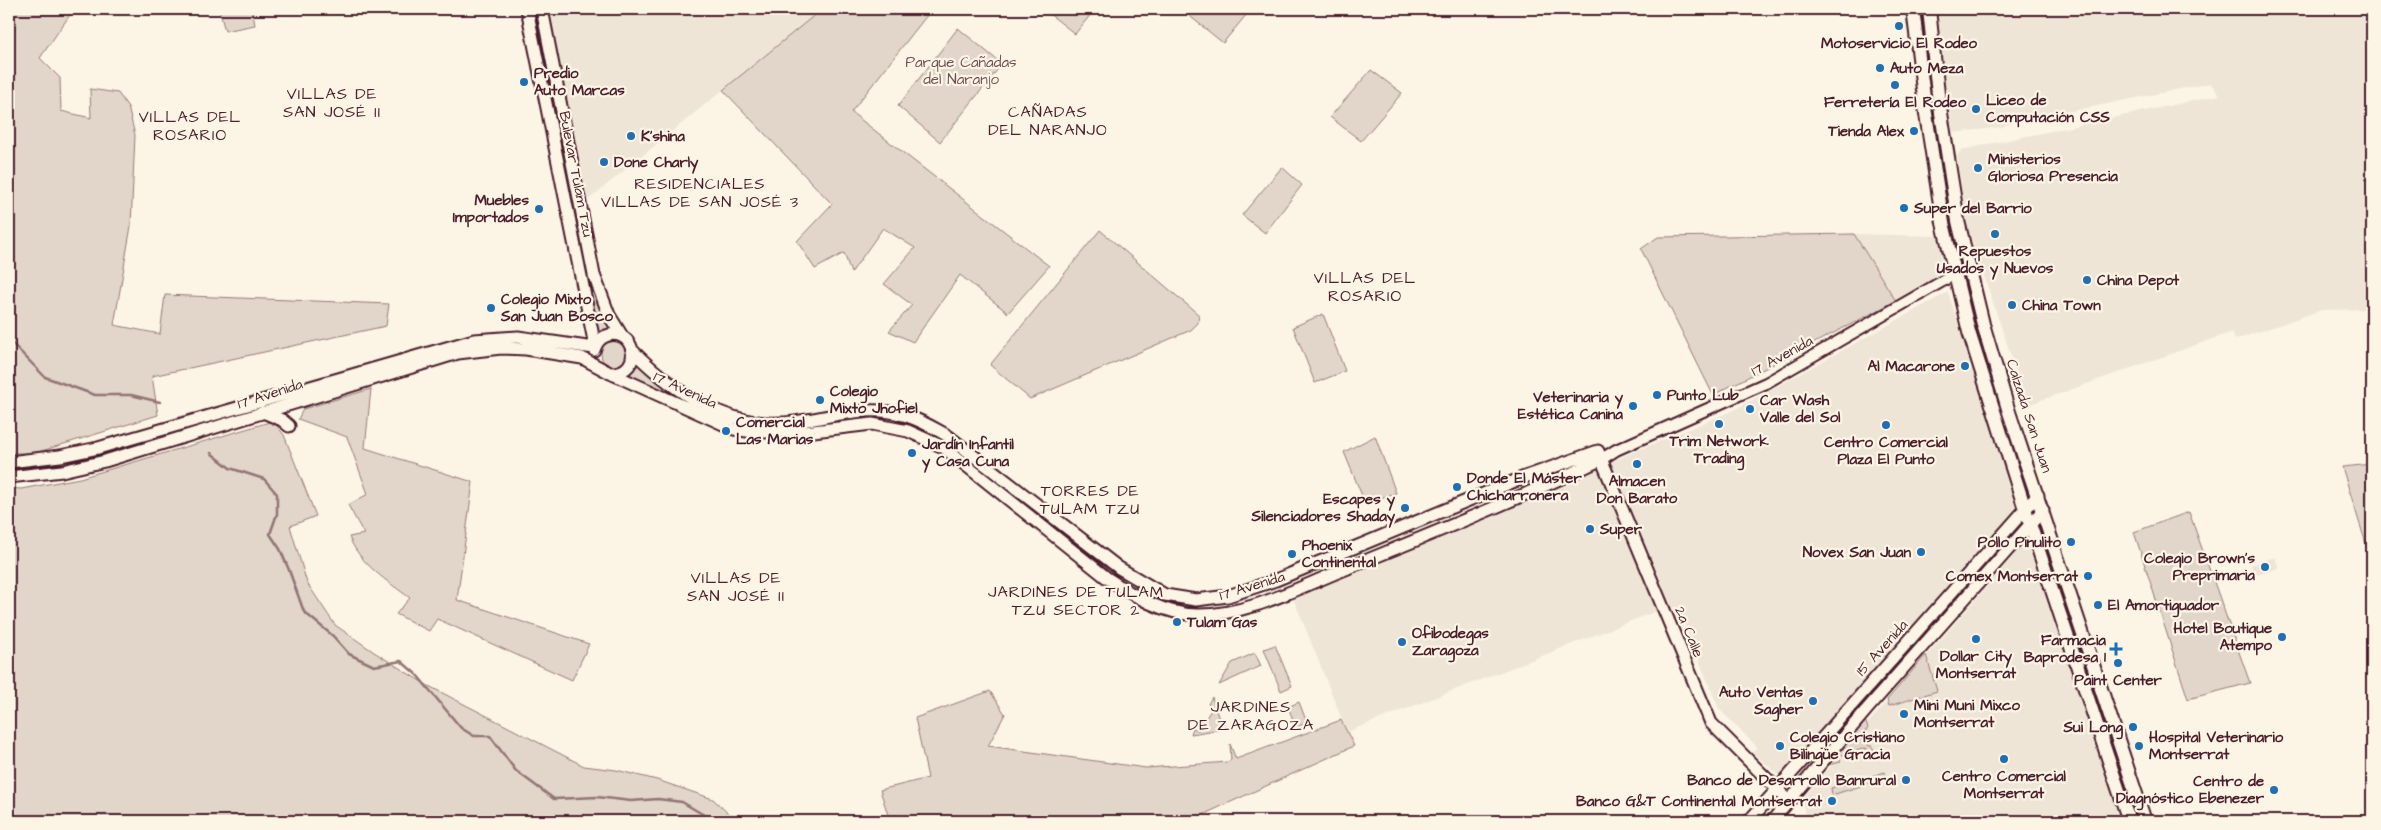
<svg xmlns="http://www.w3.org/2000/svg" width="2381" height="830" viewBox="0 0 2381 830" font-family="'Architects Daughter',sans-serif">
<style>
.built{fill:#eee5d7}
.green{fill:#e2d5ca;stroke:#967a7a}
.lines{fill:none;stroke-linecap:round;stroke-linejoin:round}
.stream{stroke:#917474;stroke-width:2.5}
.tertiary-casing{stroke:#4a1f2b;stroke-width:14}
.secondary-casing{stroke:#4a1f2b;stroke-width:15}
.primary-casing{stroke:#4a1f2b;stroke-width:16}
.tertiary{stroke:#fcf5e5;stroke-width:10}
.secondary{stroke:#fcf5e5;stroke-width:11}
.primary{stroke:#fcf5e5;stroke-width:12}
.poi-dot{fill:#1f6fb2;stroke:#fcf5e5;stroke-width:2}
.labels{text-anchor:middle;dominant-baseline:central;stroke-width:4.5;stroke-linejoin:round;paint-order:stroke}
.poi-label{font-size:15px;font-weight:bold;fill:#4a1f2b;stroke:#fcf5e5;text-anchor:start}
.park-label{font-size:15px;fill:#704c53;stroke:#fcf5e5}
.street-label{font-size:15px;fill:#4a1f2b;stroke:#fcf5e5}
.neighbourhood-label{font-size:16px;letter-spacing:1px;fill:#4a1f2b;stroke:#fcf5e5}
</style>
<rect width="100%" height="100%" fill="#fcf5e5"/>
<filter id="ink" filterUnits="userSpaceOnUse"><feTurbulence type="fractalNoise" baseFrequency=".02" numOctaves="2"/><feDisplacementMap in="SourceGraphic" scale="10" xChannelSelector="R" yChannelSelector="G"/><feConvolveMatrix kernelMatrix="1 2 1 2 8 2 1 2 1" color-interpolation-filters="sRGB"/></filter>
<g filter="url(#ink)">
<path class="built" d="M 546,9 L 822,9 L 587,201 Z
M 1937,9 L 2372,9 L 2372,309 L 2322,310 L 2235,340 L 2232,332 L 2028,405 L 1967,227 L 1957,156 L 1961,150 L 2220,95 L 2210,83 L 2004,125 L 2004,127 L 1953,133 L 1937,29 Z
M 1854,234 L 1941,236 L 1949,272 L 1896,301 Z
M 1948,292 L 2017,512 L 1779,775 L 1752,752 L 1757,747 L 1719,709 L 1677,607 L 1654,612 L 1347,732 L 1292,595 L 1734,410 Z
M 2022,546 L 2033,548 L 2123,821 L 1806,821 L 1802,799 Z
M 2275,557 L 2279,568 L 2254,576 L 2251,565 Z"/>
<path class="green" d="M 9,9 L 74,9 L 40,58 L 60,78 L 61,111 L 91,118 L 90,89 L 118,93 L 128,107 L 135,135 L 131,226 L 114,325 L 160,334 L 165,295 L 389,304 L 386,326 L 152,376 L 158,415 L 35,453 L 9,453 Z
M 219,9 L 252,9 L 255,25 L 225,31 Z
M 822,9 L 932,9 L 851,112 L 1049,266 L 1008,313 L 960,275 L 913,342 L 889,331 L 912,305 L 884,284 L 915,248 L 883,228 L 851,273 L 844,253 L 815,269 L 797,241 L 832,204 L 723,90 Z
M 1043,9 L 1095,9 L 1075,34 Z
M 1181,9 L 1251,9 L 1223,43 Z
M 958,28 L 1002,64 L 940,142 L 898,106 Z
M 1371,70 L 1402,93 L 1361,141 L 1330,117 Z
M 1282,167 L 1302,185 L 1265,233 L 1242,215 Z
M 1100,230 L 1199,315 L 1198,323 L 1191,330 L 1030,399 L 990,365 Z
M 1854,234 L 1896,301 L 1713,395 L 1641,249 L 1658,237 Z
M 581,262 L 585,263 L 615,332 L 598,339 Z
M 1323,314 L 1345,371 L 1315,383 L 1293,327 Z
M601 354a13 13 0 1 1 26 0a13 13 0 1 1-26 0Z
M 635,358 L 687,403 L 630,377 L 624,372 Z
M 371,389 L 365,448 L 473,482 L 457,600 L 589,644 L 572,680 L 437,619 L 429,631 L 396,614 L 410,598 C 387,581 360,564 349,537 L 364,534 L 348,505 L 368,494 L 347,437 L 298,419 L 303,409 Z
M 273,421 L 284,435 L 316,516 L 290,526 L 307,583 L 335,625 L 374,652 L 425,684 L 584,766 L 616,770 L 657,780 L 713,799 L 736,821 L 9,821 L 9,488 L 21,489 L 80,478 Z
M 1375,436 L 1396,493 L 1365,503 L 1344,452 Z
M 2372,464 L 2372,563 L 2342,467 Z
M 2189,512 L 2250,683 L 2188,699 L 2134,532 Z
M 1275,645 L 1292,686 L 1281,691 L 1264,649 Z
M 1255,653 L 1261,666 L 1219,685 L 1232,663 Z
M 1926,655 L 1937,691 L 1889,706 L 1887,700 Z
M 990,691 L 1005,714 L 988,746 L 1146,768 L 1228,762 L 1231,760 L 1230,744 L 1236,759 L 1341,720 L 1354,746 L 1189,821 L 890,821 L 880,790 L 928,778 L 915,718 Z
M 1212,697 L 1222,729 L 1191,734 L 1193,728 L 1198,730 L 1213,707 L 1208,704 Z
M 1299,702 L 1307,723 L 1296,727 L 1288,707 Z
M 1865,720 L 1868,728 L 1864,733 L 1869,746 L 1872,746 L 1874,752 L 1868,753 L 1866,748 L 1839,756 L 1841,762 L 1827,765 Z
M 1885,772 L 1886,778 L 1832,795 L 1831,788 Z"/>
<g class="lines">
<path class="stream" d="M 9,340 L 45,377 L 95,395 L 131,395 L 160,402
M 211,453 L 230,468 L 264,479 L 277,494 L 277,514 L 270,534 L 280,549 L 289,570 L 304,612 L 333,636 L 349,654 L 374,666 L 401,661 L 417,675 L 461,728 L 474,736 L 490,736 L 516,771 L 554,799 L 597,797 L 631,801 L 658,799 L 682,802 L 714,821"/>
<g class="tertiary-casing">
<path id="tertiary" d="M 1602,459 L 1616,450 L 1766,383 L 1955,274"/>
</g>
<g class="secondary-casing">
<path id="secondary" d="M 527,9 L 595,346
M 542,9 L 594,275 L 609,315 L 622,336
M 594,350 C 596,344 600,338 606,336 C 634,325 646,374 610,373
M 633,351 C 668,386 715,420 767,423 C 812,426 859,401 903,415 C 919,419 934,428 948,436 L 1119,568 L 1165,595 L 1196,600 L 1228,596 L 1276,580 L 1522,478 L 1598,451 L 1711,723 L 1789,801
M 263,412 L 282,420 L 289,426
M 9,462 L 60,456 L 98,448 L 474,340 L 518,337 L 594,348
M 9,477 L 62,471 L 105,461 L 458,353 L 501,348 L 526,349 L 582,358 L 610,373 L 734,429 L 753,432 L 805,432 L 872,424 L 908,431 L 943,447 L 1107,578 C 1134,596 1163,614 1197,615 C 1248,616 1301,586 1348,568 C 1433,533 1519,499 1602,459
M 1749,821 L 2038,495
M 1772,821 L 1868,708 L 2043,510"/>
</g>
<g class="primary-casing">
<path id="primary" d="M 1913,9 L 1926,114 L 1943,223 L 1969,332 L 2025,509 L 2129,821
M 1929,9 L 1938,94 L 1958,221 L 1983,324 L 2009,412 L 2145,821"/>
</g>
<use href="#tertiary" class="tertiary"/>
<use href="#secondary" class="secondary"/>
<use href="#primary" class="primary"/>
</g>
</g>
<g class="poi-dot">
<circle cx="1899" cy="26" r="5"/>
<circle cx="1880" cy="68" r="5"/>
<circle cx="524" cy="82" r="5"/>
<circle cx="1895" cy="85" r="5"/>
<circle cx="1976" cy="109" r="5"/>
<circle cx="1914" cy="131" r="5"/>
<circle cx="631" cy="136" r="5"/>
<circle cx="604" cy="162" r="5"/>
<circle cx="1978" cy="168" r="5"/>
<circle cx="1904" cy="208" r="5"/>
<circle cx="539" cy="209" r="5"/>
<circle cx="1995" cy="234" r="5"/>
<circle cx="2087" cy="280" r="5"/>
<circle cx="2012" cy="305" r="5"/>
<circle cx="491" cy="308" r="5"/>
<circle cx="1965" cy="366" r="5"/>
<circle cx="1657" cy="395" r="5"/>
<circle cx="820" cy="400" r="5"/>
<circle cx="1633" cy="406" r="5"/>
<circle cx="1750" cy="409" r="5"/>
<circle cx="1719" cy="424" r="5"/>
<circle cx="1886" cy="425" r="5"/>
<circle cx="726" cy="431" r="5"/>
<circle cx="912" cy="453" r="5"/>
<circle cx="1637" cy="464" r="5"/>
<circle cx="1457" cy="487" r="5"/>
<circle cx="1405" cy="508" r="5"/>
<circle cx="1590" cy="529" r="5"/>
<circle cx="2071" cy="542" r="5"/>
<circle cx="1921" cy="552" r="5"/>
<circle cx="1292" cy="554" r="5"/>
<circle cx="2265" cy="567" r="5"/>
<circle cx="2088" cy="576" r="5"/>
<circle cx="2098" cy="605" r="5"/>
<circle cx="1177" cy="622" r="5"/>
<circle cx="2282" cy="637" r="5"/>
<circle cx="1976" cy="639" r="5"/>
<circle cx="1402" cy="642" r="5"/>
<path d="M2113.5 641.5h5v5h5v5h-5v5h-5v-5h-5v-5h5z"/>
<circle cx="2118" cy="663" r="5"/>
<circle cx="1813" cy="701" r="5"/>
<circle cx="1904" cy="714" r="5"/>
<circle cx="2133" cy="727" r="5"/>
<circle cx="1780" cy="746" r="5"/>
<circle cx="2139" cy="746" r="5"/>
<circle cx="2004" cy="759" r="5"/>
<circle cx="1906" cy="780" r="5"/>
<circle cx="2274" cy="790" r="5"/>
<circle cx="1832" cy="801" r="5"/>
</g>
<g class="labels">
<g class="poi-label">
<text x="1899" y="43" text-anchor="middle">Motoservicio El Rodeo</text>
<text x="1890" y="68">Auto Meza</text>
<text x="534" y="73">Predio<tspan x="534" dy="17">Auto Marcas</tspan></text>
<text x="1986" y="100">Liceo de<tspan x="1986" dy="17">Computación CSS</tspan></text>
<text x="1895" y="102" text-anchor="middle">Ferretería El Rodeo</text>
<text x="1904" y="131" text-anchor="end">Tienda Alex</text>
<text x="641" y="136">K'shina</text>
<text x="1988" y="159">Ministerios<tspan x="1988" dy="17">Gloriosa Presencia</tspan></text>
<text x="614" y="162">Done Charly</text>
<text x="529" y="200" text-anchor="end">Muebles<tspan x="529" dy="17">Importados</tspan></text>
<text x="1914" y="208">Super del Barrio</text>
<text x="1995" y="251" text-anchor="middle">Repuestos<tspan x="1995" dy="17">Usados y Nuevos</tspan></text>
<text x="2097" y="280">China Depot</text>
<text x="501" y="299">Colegio Mixto<tspan x="501" dy="17">San Juan Bosco</tspan></text>
<text x="2022" y="305">China Town</text>
<text x="1955" y="366" text-anchor="end">Al Macarone</text>
<text x="830" y="391">Colegio<tspan x="830" dy="17">Mixto Jhofiel</tspan></text>
<text x="1667" y="395">Punto Lub</text>
<text x="1623" y="397" text-anchor="end">Veterinaria y<tspan x="1623" dy="17">Estética Canina</tspan></text>
<text x="1760" y="400">Car Wash<tspan x="1760" dy="17">Valle del Sol</tspan></text>
<text x="736" y="422">Comercial<tspan x="736" dy="17">Las Marias</tspan></text>
<text x="1719" y="441" text-anchor="middle">Trim Network<tspan x="1719" dy="17">Trading</tspan></text>
<text x="1886" y="442" text-anchor="middle">Centro Comercial<tspan x="1886" dy="17">Plaza El Punto</tspan></text>
<text x="922" y="444">Jardín Infantil<tspan x="922" dy="17">y Casa Cuna</tspan></text>
<text x="1467" y="478">Donde El Máster<tspan x="1467" dy="17">Chicharronera</tspan></text>
<text x="1637" y="481" text-anchor="middle">Almacen<tspan x="1637" dy="17">Don Barato</tspan></text>
<text x="1395" y="499" text-anchor="end">Escapes y<tspan x="1395" dy="17">Silenciadores Shaday</tspan></text>
<text x="1600" y="529">Super</text>
<text x="2061" y="542" text-anchor="end">Pollo Pinulito</text>
<text x="1302" y="545">Phoenix<tspan x="1302" dy="17">Continental</tspan></text>
<text x="1911" y="552" text-anchor="end">Novex San Juan</text>
<text x="2255" y="558" text-anchor="end">Colegio Brown's<tspan x="2255" dy="17">Preprimaria</tspan></text>
<text x="2078" y="576" text-anchor="end">Comex Montserrat</text>
<text x="2108" y="605">El Amortiguador</text>
<text x="1187" y="622">Tulam Gas</text>
<text x="2272" y="628" text-anchor="end">Hotel Boutique<tspan x="2272" dy="17">Atempo</tspan></text>
<text x="1412" y="633">Ofibodegas<tspan x="1412" dy="17">Zaragoza</tspan></text>
<text x="2106" y="640" text-anchor="end">Farmacia<tspan x="2106" dy="17">Baprodesa 1</tspan></text>
<text x="1976" y="656" text-anchor="middle">Dollar City<tspan x="1976" dy="17">Montserrat</tspan></text>
<text x="2118" y="680" text-anchor="middle">Paint Center</text>
<text x="1803" y="692" text-anchor="end">Auto Ventas<tspan x="1803" dy="17">Sagher</tspan></text>
<text x="1914" y="705">Mini Muni Mixco<tspan x="1914" dy="17">Montserrat</tspan></text>
<text x="2123" y="727" text-anchor="end">Sui Long</text>
<text x="1790" y="737">Colegio Cristiano<tspan x="1790" dy="17">Bilingüe Gracia</tspan></text>
<text x="2149" y="737">Hospital Veterinario<tspan x="2149" dy="17">Montserrat</tspan></text>
<text x="2004" y="776" text-anchor="middle">Centro Comercial<tspan x="2004" dy="17">Montserrat</tspan></text>
<text x="1896" y="780" text-anchor="end">Banco de Desarrollo Banrural</text>
<text x="2264" y="781" text-anchor="end">Centro de<tspan x="2264" dy="17">Diagnóstico Ebenezer</tspan></text>
<text x="1822" y="801" text-anchor="end">Banco G&amp;T Continental Montserrat</text>
</g>
<g class="park-label">
<text x="961" y="62">Parque Cañadas<tspan x="961" dy="17">del Naranjo</tspan></text>
</g>
<g class="street-label">
<text transform="translate(576 174) rotate(79)">Bulevar Tulam Tzu</text>
<text transform="translate(1782 356) rotate(-29)">17 Avenida</text>
<text transform="translate(685 390) rotate(25)">17 Avenida</text>
<text transform="translate(270 394) rotate(-18)">17 Avenida</text>
<text transform="translate(2029 416) rotate(72)">Calzada San Juan</text>
<text transform="translate(1252 586) rotate(-17)">17 Avenida</text>
<text transform="translate(1689 632) rotate(68)">2a Calle</text>
<text transform="translate(1882 648) rotate(-48)">15 Avenida</text>
</g>
<g class="neighbourhood-label">
<text x="332" y="94">VILLAS DE<tspan x="332" dy="18">SAN JOSÉ II</tspan></text>
<text x="1048" y="112">CAÑADAS<tspan x="1048" dy="18">DEL NARANJO</tspan></text>
<text x="190" y="117">VILLAS DEL<tspan x="190" dy="18">ROSARIO</tspan></text>
<text x="700" y="184">RESIDENCIALES<tspan x="700" dy="18">VILLAS DE SAN JOSÉ 3</tspan></text>
<text x="1365" y="278">VILLAS DEL<tspan x="1365" dy="18">ROSARIO</tspan></text>
<text x="1090" y="491">TORRES DE<tspan x="1090" dy="18">TULAM TZU</tspan></text>
<text x="736" y="578">VILLAS DE<tspan x="736" dy="18">SAN JOSÉ II</tspan></text>
<text x="1076" y="592">JARDINES DE TULAM<tspan x="1076" dy="18">TZU SECTOR 2</tspan></text>
<text x="1251" y="707">JARDINES<tspan x="1251" dy="18">DE ZARAGOZA</tspan></text>
</g>
</g>
<rect width="2381" height="830" fill="none" stroke="#fcf5e5" stroke-width="30"/>
<rect x="15" y="15" width="2351" height="800" fill="none" stroke="#4a1f2b" stroke-width="2" filter="url(#ink)"/>
</svg>
